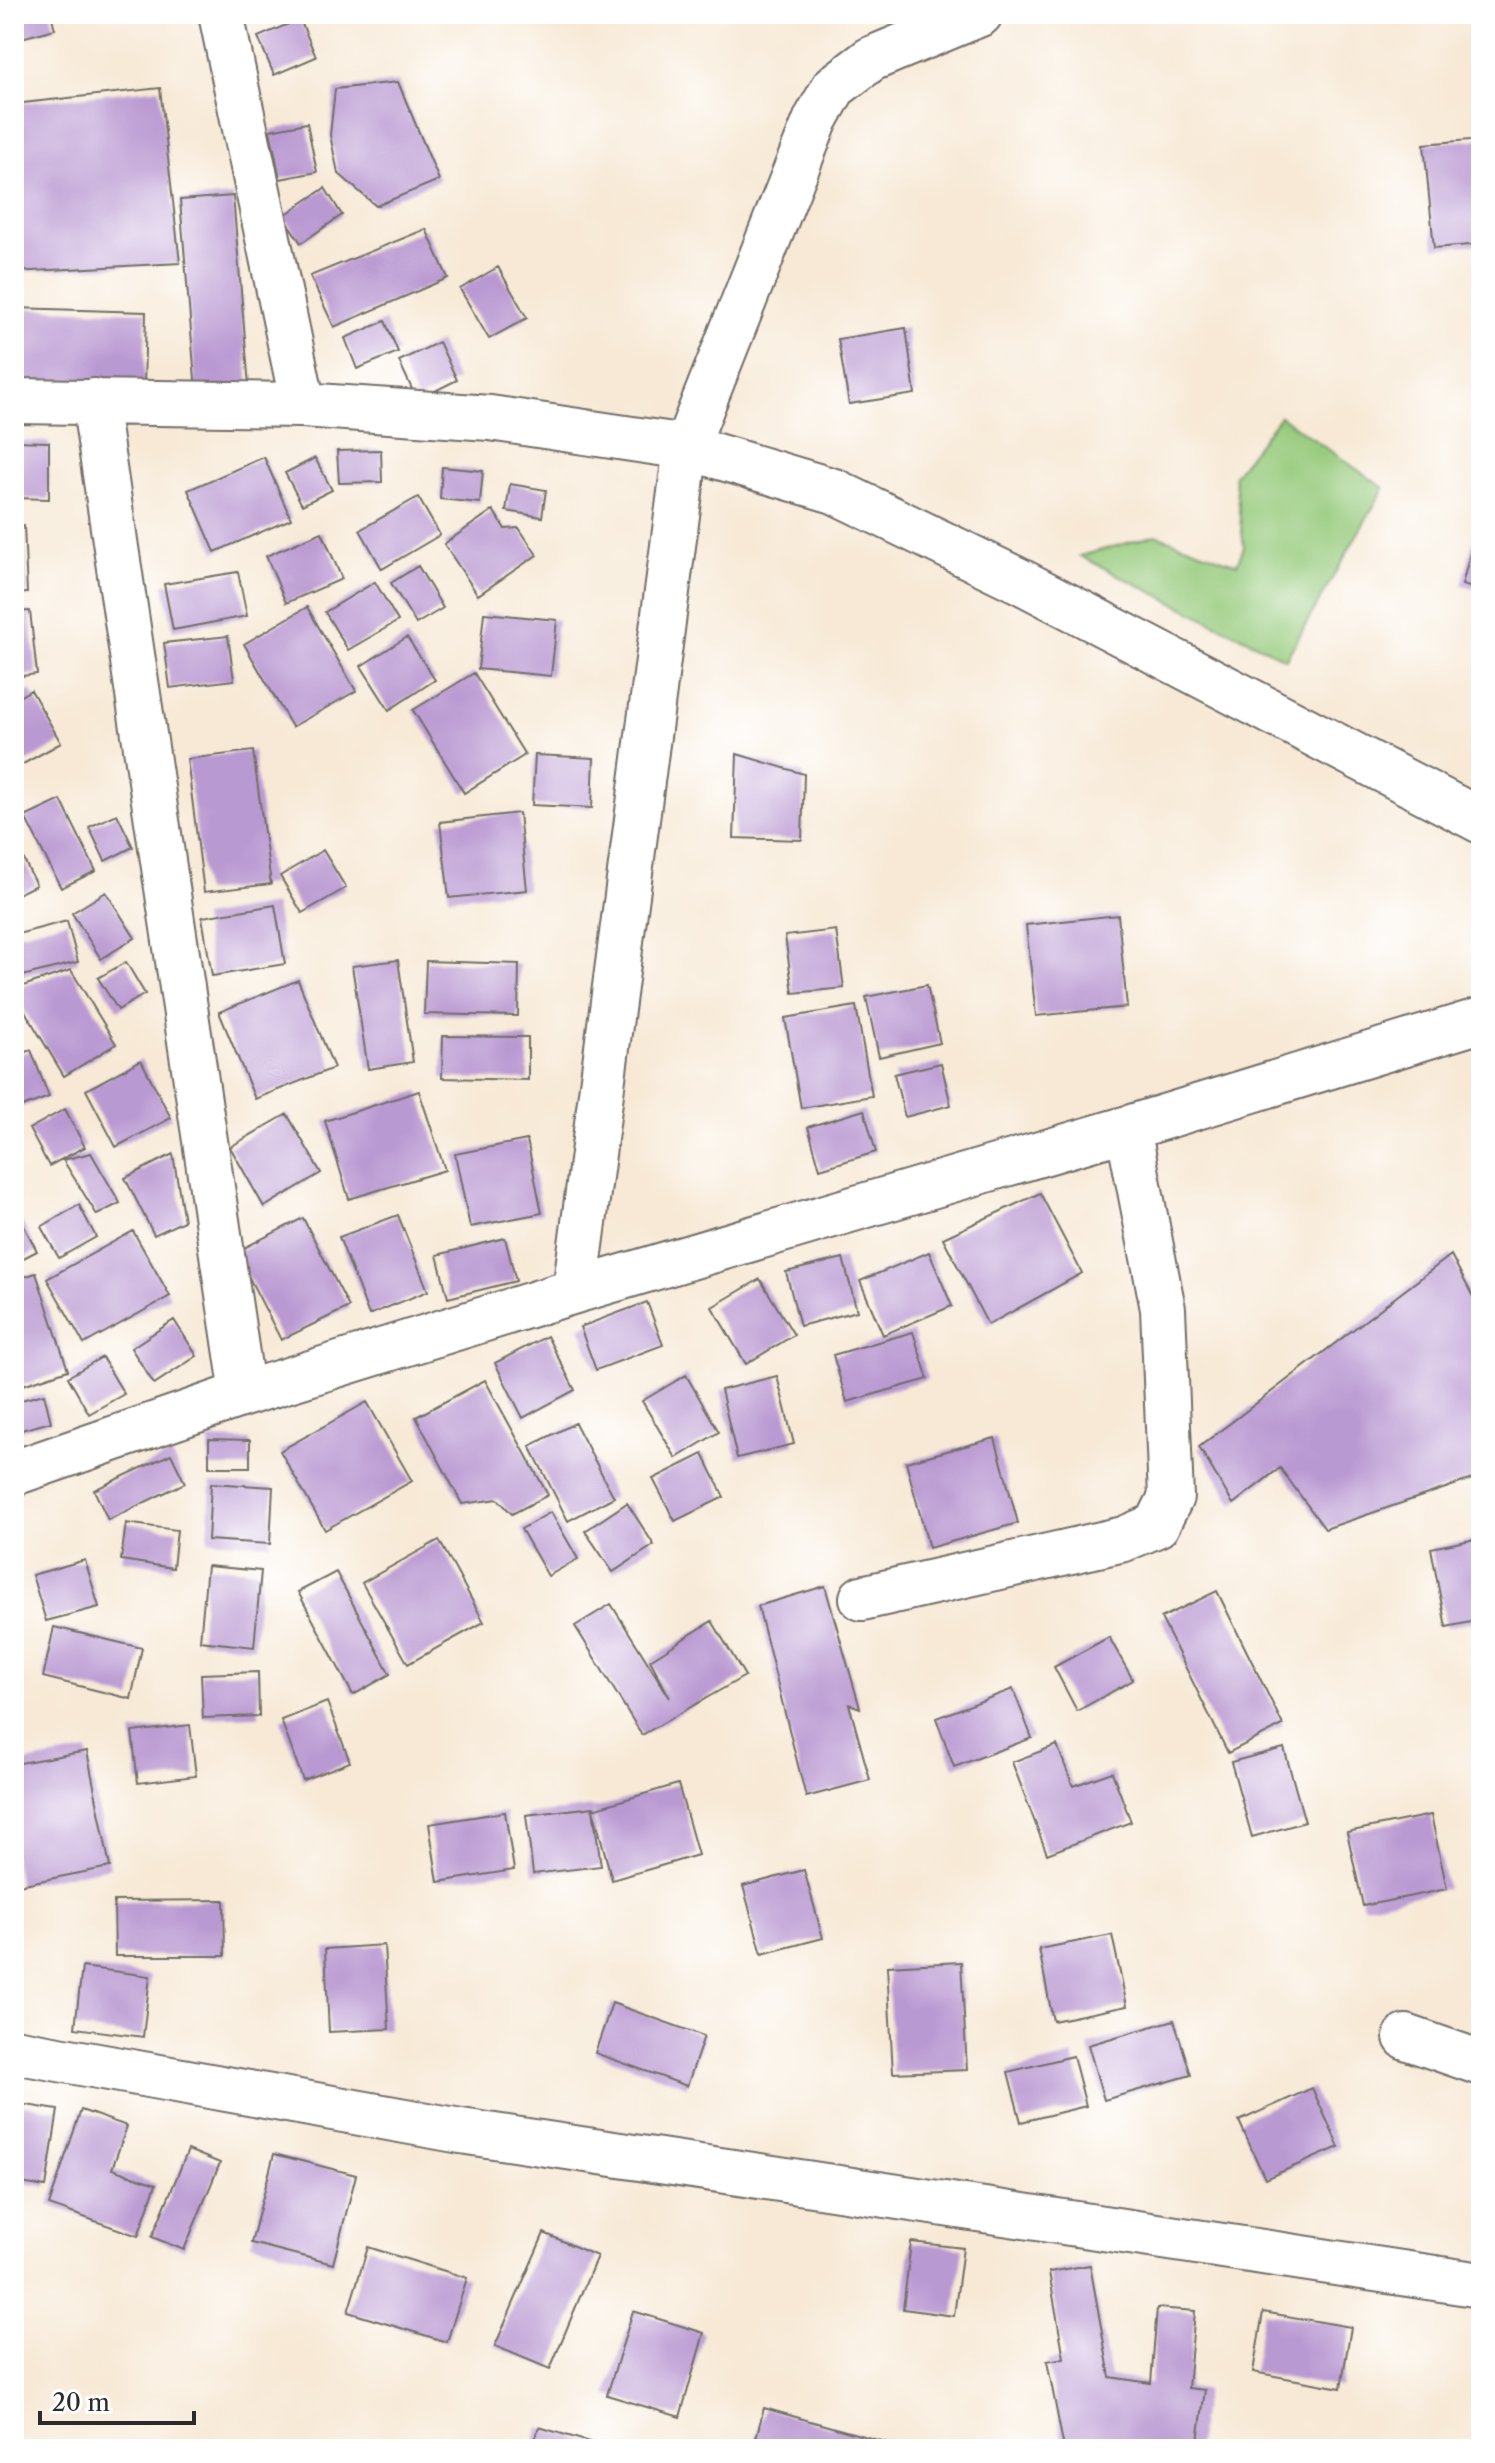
<svg xmlns="http://www.w3.org/2000/svg" width="1495" height="2463" viewBox="0 0 1495 2463" font-family="'Libre Caslon Text',serif">
<style>
.green{fill:#96ca7b;stroke:#607a53;stroke-width:2}
.building{fill:#b999d2}
.lines{fill:none;stroke-linecap:round;stroke-linejoin:round}
.minor-casing{stroke:#726e67;stroke-width:48}
.minor{stroke:#fff;stroke-width:44}
</style>
<rect width="100%" height="100%" fill="#fff"/>
<filter id="ink" filterUnits="userSpaceOnUse"><feTurbulence type="fractalNoise" baseFrequency=".0125" numOctaves="2"/><feDisplacementMap in="SourceGraphic" scale="16" xChannelSelector="R" yChannelSelector="G"/><feConvolveMatrix kernelMatrix="1 2 1 2 8 2 1 2 1" color-interpolation-filters="sRGB"/></filter>
<filter id="wash" filterUnits="userSpaceOnUse"><feTurbulence type="fractalNoise" baseFrequency=".006" numOctaves="4" result="noise"/><feDisplacementMap in="SourceGraphic" scale="32" xChannelSelector="R" yChannelSelector="G"/><feGaussianBlur stdDeviation="1.8" result="paint"/><feColorMatrix in="noise" values="0 0 0 0 0 0 0 0 0 0 0 0 0 0 0 0 0 1.4 0 .05"/><feComposite in="paint" operator="in"/></filter>
<g filter="url(#wash)">
<rect width="100%" height="100%" fill="#f7e9d6"/>
<path class="green" d="M 1280,416 L 1384,488 L 1286,659 L 1080,556 L 1156,535 L 1237,564 L 1244,547 L 1234,475 Z"/>
<g id="blocks">
<path class="building" d="M 14,14 L 51,14 L 55,29 L 14,40 Z
M 300,19 L 316,57 L 274,75 L 258,37 Z
M 398,82 L 439,180 L 376,206 L 338,173 L 330,135 L 335,89 Z
M 160,88 L 180,263 L 14,272 L 14,104 Z
M 307,123 L 317,172 L 280,179 L 270,130 Z
M 1481,139 L 1481,244 L 1434,248 L 1424,144 Z
M 325,188 L 342,215 L 301,243 L 283,216 Z
M 233,196 L 249,386 L 196,391 L 180,200 Z
M 426,229 L 448,278 L 334,327 L 310,276 Z
M 498,267 L 527,318 L 489,339 L 460,289 Z
M 14,308 L 146,312 L 144,386 L 14,382 Z
M 385,321 L 398,352 L 357,369 L 345,338 Z
M 906,328 L 915,394 L 849,404 L 838,339 Z
M 439,342 L 457,380 L 417,400 L 399,361 Z
M 14,441 L 49,442 L 49,499 L 14,498 Z
M 381,450 L 382,482 L 339,483 L 337,451 Z
M 264,457 L 291,519 L 215,552 L 188,490 Z
M 315,458 L 332,490 L 302,505 L 285,473 Z
M 442,467 L 483,471 L 480,503 L 440,499 Z
M 510,484 L 546,490 L 542,517 L 506,511 Z
M 418,497 L 440,535 L 382,569 L 360,530 Z
M 493,510 L 505,529 L 519,528 L 537,555 L 478,595 L 444,544 Z
M 1480,514 L 1481,514 L 1481,590 L 1462,585 Z
M 24,525 L 27,593 L 14,594 L 14,526 Z
M 322,532 L 342,579 L 286,603 L 266,556 Z
M 418,566 L 443,608 L 416,624 L 391,583 Z
M 238,572 L 247,616 L 173,630 L 164,584 Z
M 375,582 L 398,621 L 348,650 L 325,612 Z
M 307,607 L 356,691 L 292,727 L 244,644 Z
M 30,611 L 37,674 L 14,677 L 14,612 Z
M 484,613 L 557,620 L 551,676 L 478,669 Z
M 228,636 L 234,680 L 170,688 L 164,643 Z
M 407,637 L 435,680 L 389,710 L 361,666 Z
M 474,673 L 525,755 L 464,793 L 413,710 Z
M 31,690 L 61,743 L 14,769 L 14,700 Z
M 253,751 L 271,884 L 204,892 L 187,759 Z
M 737,754 L 804,774 L 802,840 L 734,838 Z
M 535,755 L 594,758 L 592,808 L 532,805 Z
M 61,800 L 96,871 L 61,888 L 25,817 Z
M 519,813 L 527,890 L 449,898 L 440,822 Z
M 117,814 L 133,847 L 105,861 L 89,827 Z
M 14,839 L 36,885 L 14,896 Z
M 323,850 L 346,888 L 302,913 L 280,876 Z
M 106,892 L 135,938 L 101,959 L 72,913 Z
M 275,905 L 285,964 L 212,976 L 202,917 Z
M 1118,915 L 1127,1007 L 1036,1016 L 1026,925 Z
M 67,921 L 78,962 L 14,978 L 14,935 Z
M 836,930 L 844,988 L 793,993 L 785,936 Z
M 398,960 L 413,1062 L 368,1069 L 352,966 Z
M 426,961 L 519,964 L 518,1016 L 424,1014 Z
M 126,962 L 145,994 L 118,1010 L 98,978 Z
M 71,970 L 116,1044 L 64,1076 L 14,993 L 14,989 Z
M 298,980 L 334,1068 L 255,1099 L 219,1012 Z
M 927,985 L 940,1043 L 879,1057 L 866,997 Z
M 856,1006 L 872,1096 L 801,1108 L 785,1018 Z
M 443,1036 L 528,1037 L 528,1080 L 442,1078 Z
M 31,1050 L 49,1097 L 14,1110 L 14,1056 Z
M 141,1060 L 171,1118 L 116,1147 L 86,1090 Z
M 941,1063 L 951,1105 L 905,1117 L 894,1074 Z
M 419,1091 L 445,1170 L 349,1199 L 325,1121 Z
M 65,1109 L 85,1147 L 49,1166 L 29,1129 Z
M 864,1110 L 876,1152 L 820,1169 L 808,1127 Z
M 287,1114 L 321,1173 L 264,1207 L 230,1147 Z
M 527,1140 L 542,1213 L 470,1227 L 455,1154 Z
M 91,1153 L 120,1203 L 97,1215 L 63,1160 Z
M 173,1154 L 184,1221 L 154,1235 L 125,1178 Z
M 1040,1193 L 1082,1273 L 988,1325 L 943,1238 Z
M 79,1205 L 96,1237 L 59,1258 L 41,1227 Z
M 14,1207 L 37,1251 L 14,1263 Z
M 398,1215 L 428,1291 L 369,1315 L 339,1237 Z
M 303,1218 L 349,1307 L 281,1340 L 236,1252 Z
M 133,1231 L 170,1296 L 84,1344 L 47,1279 Z
M 505,1238 L 516,1281 L 448,1298 L 437,1255 Z
M 929,1252 L 952,1306 L 883,1335 L 860,1281 Z
M 1451,1255 L 1481,1312 L 1481,1476 L 1325,1529 L 1280,1468 L 1233,1504 L 1199,1447 Z
M 843,1258 L 857,1311 L 800,1326 L 786,1272 Z
M 36,1273 L 68,1370 L 14,1388 L 14,1280 Z
M 760,1279 L 794,1335 L 746,1364 L 712,1307 Z
M 647,1302 L 663,1345 L 596,1370 L 580,1327 Z
M 174,1320 L 197,1356 L 154,1384 L 131,1348 Z
M 913,1332 L 928,1379 L 847,1402 L 833,1355 Z
M 547,1336 L 575,1390 L 523,1418 L 495,1363 Z
M 102,1357 L 124,1394 L 89,1414 L 68,1377 Z
M 686,1375 L 719,1432 L 676,1458 L 642,1401 Z
M 777,1376 L 794,1444 L 737,1458 L 721,1390 Z
M 485,1380 L 548,1495 L 512,1514 L 498,1499 L 462,1504 L 416,1417 Z
M 44,1394 L 51,1422 L 14,1432 L 14,1402 Z
M 367,1402 L 412,1481 L 325,1530 L 280,1451 Z
M 575,1423 L 614,1497 L 568,1521 L 530,1446 Z
M 995,1438 L 1018,1523 L 929,1548 L 906,1462 Z
M 209,1439 L 250,1440 L 250,1467 L 209,1467 Z
M 171,1454 L 185,1483 L 108,1520 L 94,1490 Z
M 703,1454 L 724,1497 L 675,1521 L 653,1479 Z
M 211,1483 L 273,1487 L 270,1544 L 208,1540 Z
M 627,1503 L 654,1545 L 613,1572 L 585,1531 Z
M 551,1512 L 578,1559 L 548,1576 L 521,1529 Z
M 126,1523 L 177,1530 L 173,1568 L 121,1560 Z
M 1481,1538 L 1481,1620 L 1446,1627 L 1431,1548 Z
M 439,1540 L 484,1622 L 408,1664 L 362,1583 Z
M 85,1560 L 99,1607 L 46,1621 L 32,1575 Z
M 207,1566 L 261,1571 L 254,1647 L 200,1641 Z
M 336,1572 L 390,1674 L 353,1695 L 298,1592 Z
M 825,1586 L 860,1708 L 849,1704 L 870,1780 L 806,1797 L 758,1606 Z
M 1217,1591 L 1283,1725 L 1228,1753 L 1161,1618 Z
M 611,1604 L 670,1698 L 650,1660 L 712,1621 L 745,1676 L 642,1735 L 575,1626 Z
M 54,1627 L 142,1648 L 131,1699 L 43,1677 Z
M 1109,1637 L 1133,1680 L 1077,1711 L 1054,1667 Z
M 258,1672 L 259,1716 L 203,1718 L 201,1674 Z
M 1013,1689 L 1032,1738 L 954,1767 L 936,1718 Z
M 327,1702 L 350,1762 L 303,1780 L 281,1720 Z
M 190,1725 L 196,1776 L 138,1783 L 132,1732 Z
M 1057,1745 L 1073,1786 L 1112,1772 L 1131,1822 L 1047,1854 L 1012,1762 Z
M 1284,1748 L 1305,1822 L 1252,1837 L 1231,1762 Z
M 87,1751 L 110,1867 L 19,1885 L 14,1860 L 14,1764 Z
M 678,1784 L 698,1855 L 612,1880 L 593,1809 L 601,1866 L 533,1874 L 526,1815 L 594,1807 L 593,1809 Z
M 505,1812 L 514,1870 L 438,1882 L 429,1824 Z
M 1431,1815 L 1447,1889 L 1363,1906 L 1347,1832 Z
M 804,1870 L 823,1938 L 762,1954 L 743,1886 Z
M 224,1900 L 225,1956 L 115,1956 L 114,1901 Z
M 1112,1935 L 1127,2006 L 1053,2021 L 1039,1949 Z
M 384,1945 L 389,2029 L 329,2032 L 325,1949 Z
M 961,1962 L 967,2070 L 893,2073 L 887,1966 Z
M 82,1967 L 150,1976 L 143,2037 L 75,2028 Z
M 612,2003 L 704,2036 L 687,2086 L 595,2053 Z
M 1174,2020 L 1191,2075 L 1104,2100 L 1088,2045 Z
M 1073,2056 L 1086,2106 L 1021,2122 L 1008,2072 Z
M 1312,2088 L 1339,2147 L 1265,2179 L 1239,2121 Z
M 14,2103 L 58,2110 L 46,2187 L 14,2182 Z
M 81,2110 L 127,2126 L 112,2169 L 156,2184 L 138,2236 L 49,2205 Z
M 188,2150 L 220,2163 L 184,2250 L 152,2237 Z
M 274,2154 L 356,2175 L 333,2264 L 251,2243 Z
M 544,2233 L 597,2256 L 550,2369 L 495,2346 Z
M 911,2242 L 963,2248 L 954,2316 L 903,2309 Z
M 368,2247 L 467,2278 L 447,2342 L 348,2312 Z
M 1090,2265 L 1110,2377 L 1151,2383 L 1157,2308 L 1195,2311 L 1188,2388 L 1205,2390 L 1197,2449 L 1170,2449 L 1122,2442 L 1088,2449 L 1064,2449 L 1047,2361 L 1064,2358 L 1049,2272 Z
M 633,2311 L 704,2333 L 680,2417 L 607,2395 Z
M 1263,2312 L 1351,2327 L 1341,2388 L 1253,2372 Z
M 764,2408 L 906,2448 L 906,2449 L 753,2449 Z
M 539,2427 L 609,2448 L 609,2449 L 532,2449 Z"/>
</g>
</g>
<g filter="url(#ink)">
<use href="#blocks" fill-opacity="0" stroke="#726e67" stroke-width="2"/>
<g class="lines">
<g class="minor-casing">
<path id="minor" d="M 221,14 L 303,405
M 14,401 L 303,405 L 490,418 L 686,447 L 834,491 L 1022,582 L 1481,821
M 94,401 L 243,1394
M 575,1291 L 686,447 L 816,119 L 834,87 L 871,59 L 980,14
M 14,1473 L 243,1394 L 575,1291 L 1128,1128 L 1481,1020
M 862,1598 L 1124,1539 L 1157,1525 L 1171,1497 L 1163,1309 L 1128,1128
M 1406,2037 L 1481,2063
M 14,2051 L 461,2131 L 1481,2285"/>
</g>
<use href="#minor" class="minor"/>
</g>
</g>
<rect width="1495" height="2463" fill="none" stroke="#fff" stroke-width="48"/>
<path d="M40 2411v12h154v-12" fill="none" stroke="#2b2b2b" stroke-width="4"/>
<text x="52" y="2411" font-size="24" fill="#2b2b2b" stroke="#ffffff" stroke-width="6" paint-order="stroke">20 m</text>
</svg>
